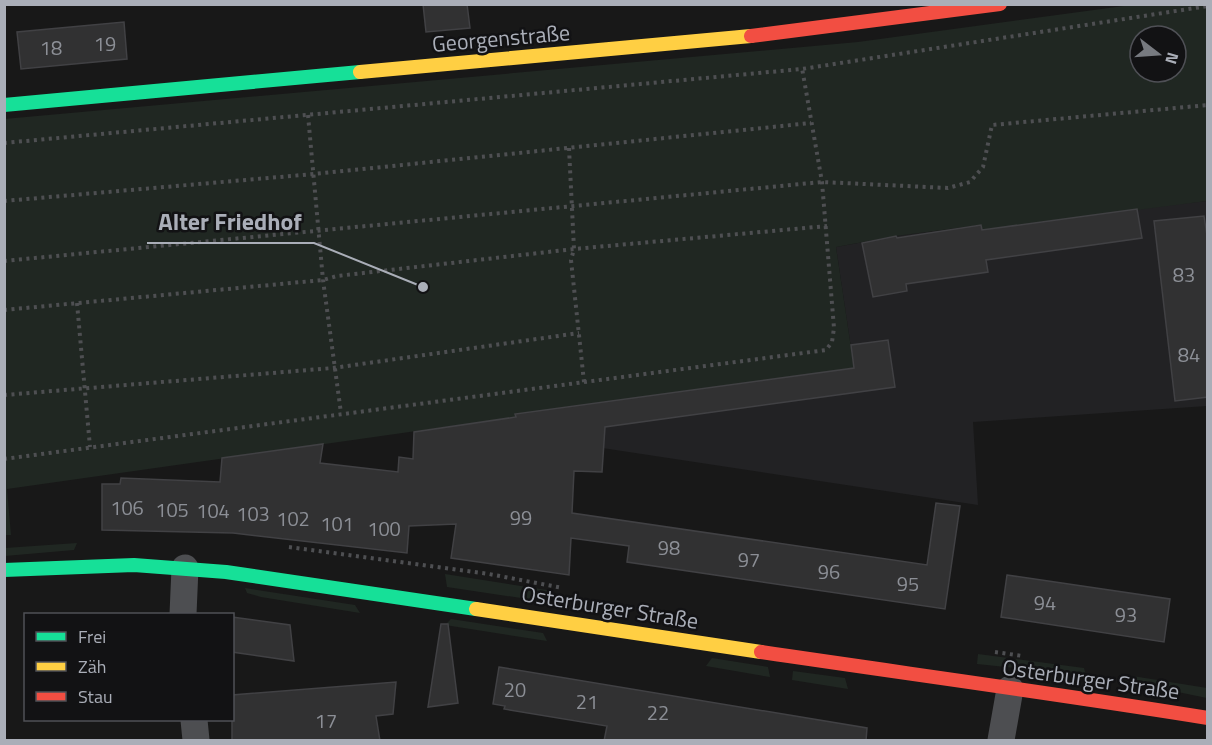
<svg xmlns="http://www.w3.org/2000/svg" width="1212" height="745" viewBox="0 0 1212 745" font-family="'Titillium Web',sans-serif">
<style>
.built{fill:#222224}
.green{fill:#202722;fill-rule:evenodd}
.building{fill:#313132;stroke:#414144;stroke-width:1.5}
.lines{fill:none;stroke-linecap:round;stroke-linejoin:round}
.path{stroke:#4e4f52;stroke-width:4;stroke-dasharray:3 4.5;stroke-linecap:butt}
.street{stroke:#4d4e51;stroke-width:27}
.fast{stroke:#16e098;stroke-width:14}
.slow{stroke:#ffcf43;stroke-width:14}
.jam{stroke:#f24e42;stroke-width:14}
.labels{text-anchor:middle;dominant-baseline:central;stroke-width:5;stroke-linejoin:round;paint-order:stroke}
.number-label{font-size:20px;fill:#8c8f96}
.street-label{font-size:22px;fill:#aaaeb8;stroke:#121214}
.leader{fill:none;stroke:#aaaeb8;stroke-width:2}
.callout-dot{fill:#aaaeb8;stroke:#121214;stroke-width:2}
.callout-label{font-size:24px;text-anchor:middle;font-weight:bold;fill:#aaaeb8;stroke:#121214;stroke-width:5;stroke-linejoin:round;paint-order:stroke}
</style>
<rect width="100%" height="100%" fill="#181818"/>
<path class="built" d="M 1207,201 L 1207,406 L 973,422 L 978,505 L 576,444 L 578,405 L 854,368 L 836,247 L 896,236 L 981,225 Z"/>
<path class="green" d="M 1131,5 L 1207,5 L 1207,201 L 982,230 L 980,225 L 896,236 L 836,247 L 854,368 L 516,414 L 516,417 L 7,489 L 11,535 L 5,535 L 4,119 L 858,42 ZM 1140,36 L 1176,36 L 1176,72 L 1140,72 Z
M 77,543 L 74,550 L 5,556 L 5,548 Z
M 445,574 L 553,591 L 541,601 L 447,587 Z
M 245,588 L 355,605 L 360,613 L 261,597 L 247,593 Z
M 451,619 L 543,633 L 547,641 L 445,625 Z
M 978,654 L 1084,668 L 1086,675 L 977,664 Z
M 712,658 L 768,667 L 770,677 L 706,666 Z
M 793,671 L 845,678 L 848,689 L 792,680 Z
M 1120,674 L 1207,688 L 1207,698 L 1119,680 Z"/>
<path class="building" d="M 423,4 L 467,4 L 470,28 L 426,32 Z
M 124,22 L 127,59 L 21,69 L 17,32 Z
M 1137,209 L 1142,238 L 986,260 L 988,272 L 906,284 L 907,291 L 873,297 L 862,243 L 896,236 L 897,238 L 981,225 L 982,230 Z
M 1204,216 L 1208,242 L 1208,397 L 1175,401 L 1154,221 Z
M 888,340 L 895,387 L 605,427 L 602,472 L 574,471 L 572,513 L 927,565 L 936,503 L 960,506 L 945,609 L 627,562 L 629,546 L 571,538 L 569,575 L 451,558 L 456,524 L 409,526 L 407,553 L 233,533 L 102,530 L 102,484 L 120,484 L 121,478 L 220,482 L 222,458 L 323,444 L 320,463 L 398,472 L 399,457 L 413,459 L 414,432 L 516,417 L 515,414 L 854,368 L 851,345 Z
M 1007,575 L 1170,599 L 1164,642 L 1001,617 Z
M 232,617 L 290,625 L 294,661 L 232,652 Z
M 441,624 L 448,624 L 458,703 L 428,707 Z
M 499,667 L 867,728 L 866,741 L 604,741 L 607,726 L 504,709 L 505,706 L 493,704 Z
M 396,682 L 393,714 L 376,716 L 380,741 L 232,741 L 232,695 Z"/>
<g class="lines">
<path class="path" d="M 308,115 L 323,280 L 341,413
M 4,143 L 802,69 L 1208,6
M 569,148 L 574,249 L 571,260 L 584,382
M 4,201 L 314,174 L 811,123
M 4,261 L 822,182 L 948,188 L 970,182 L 983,167 L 992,125 L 1208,105
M 77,303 L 90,447
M 4,310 L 323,280 L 337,276 L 574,249 L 827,226
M 4,395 L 333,368 L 579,333
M 4,459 L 826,350 L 832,342 L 834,328 L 822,182 L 802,68
M 289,547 L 489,574 L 563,588
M 995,652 L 1023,656"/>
<path class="street" d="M 183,614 L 185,568
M 194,720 L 196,740
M 1001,740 L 1010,689"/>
<path class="fast" d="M 4,105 L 360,72
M 4,570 L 134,565 L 226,572 L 476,609"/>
<path class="slow" d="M 360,72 L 751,36
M 476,609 L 761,652"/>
<path class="jam" d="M 751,36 L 1000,4
M 761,652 C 910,674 1059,694 1208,718"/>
</g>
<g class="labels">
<g class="number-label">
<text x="105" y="43">19</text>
<text x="51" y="47">18</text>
<text x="1184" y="274">83</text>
<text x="1189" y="354">84</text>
<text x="127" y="507">106</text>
<text x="172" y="509">105</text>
<text x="213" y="510">104</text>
<text x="253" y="513">103</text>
<text x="521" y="517">99</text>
<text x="293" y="518">102</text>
<text x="337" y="523">101</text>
<text x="384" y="528">100</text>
<text x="669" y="547">98</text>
<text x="749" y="559">97</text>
<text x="829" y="571">96</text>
<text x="908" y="583">95</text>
<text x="1045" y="602">94</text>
<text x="1126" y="614">93</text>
<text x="515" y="689">20</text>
<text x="587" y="701">21</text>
<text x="658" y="712">22</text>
<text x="326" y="720">17</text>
</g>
<g class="street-label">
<text transform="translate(501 38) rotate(-5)">Georgenstraße</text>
<text transform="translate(610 607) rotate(9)">Osterburger Straße</text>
<text transform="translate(1091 679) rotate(8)">Osterburger Straße</text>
</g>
</g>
<path class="leader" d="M423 287L314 243H147"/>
<circle class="callout-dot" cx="423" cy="287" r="6"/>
<g class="callout-label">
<text x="230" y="230">Alter Friedhof</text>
</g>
<rect width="1212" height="745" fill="none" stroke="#aaaeb8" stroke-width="12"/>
<rect x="24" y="613" width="210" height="108" fill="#121214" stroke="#4f5056" stroke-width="1.5"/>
<rect x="36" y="632" width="30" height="9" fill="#16e098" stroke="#4f5056" stroke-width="1.5"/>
<text x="78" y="643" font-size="18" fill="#aaaeb8">Frei</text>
<rect x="36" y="662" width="30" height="9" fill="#ffcf43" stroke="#4f5056" stroke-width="1.5"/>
<text x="78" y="673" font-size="18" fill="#aaaeb8">Zäh</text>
<rect x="36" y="692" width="30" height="9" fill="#f24e42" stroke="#4f5056" stroke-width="1.5"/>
<text x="78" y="703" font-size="18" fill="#aaaeb8">Stau</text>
<g transform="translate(1158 54) rotate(107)"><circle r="28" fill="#121214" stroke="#4f5056" stroke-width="1.5"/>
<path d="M0-4.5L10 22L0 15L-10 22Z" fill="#777a80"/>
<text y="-9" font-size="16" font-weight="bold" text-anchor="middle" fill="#aaaeb8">N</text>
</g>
</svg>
